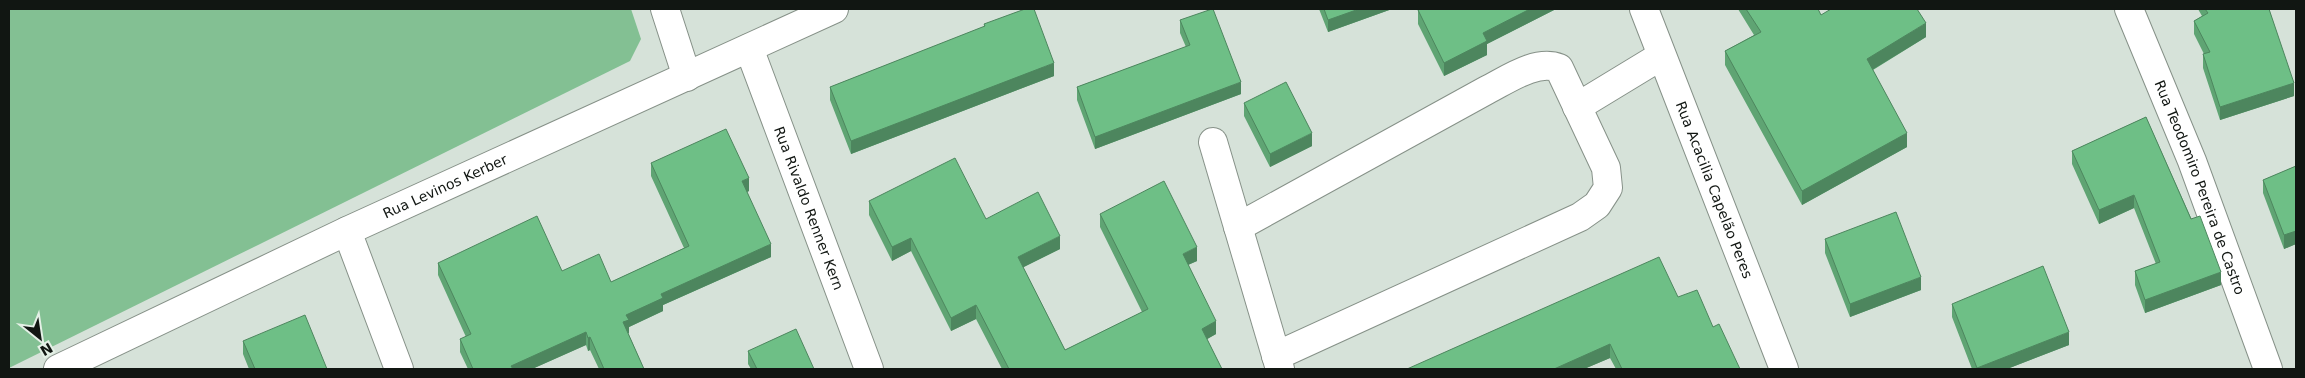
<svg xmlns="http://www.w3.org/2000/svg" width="2305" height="378" viewBox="0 0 2305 378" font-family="'DejaVu Sans',sans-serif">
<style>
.green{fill:#83c093}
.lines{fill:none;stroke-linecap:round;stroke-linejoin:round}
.minor-casing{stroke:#869188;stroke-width:30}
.minor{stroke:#fff;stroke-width:28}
.wall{fill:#5fa473}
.shaded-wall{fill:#4d865e}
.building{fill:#6ebf86;stroke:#4d865e}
.labels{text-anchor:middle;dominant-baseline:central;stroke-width:4;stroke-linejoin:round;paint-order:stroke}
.street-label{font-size:14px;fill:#111612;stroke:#e4f0e6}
</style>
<rect width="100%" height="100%" fill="#d6e2d9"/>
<path class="green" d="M 9,9 L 631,9 L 641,39 L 630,61 L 9,368 Z"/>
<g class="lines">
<g class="minor-casing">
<g id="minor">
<path d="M 665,9 L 687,77"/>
<path id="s1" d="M 1644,9 L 1784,369"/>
<path id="s2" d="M 2129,9 L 2192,161 L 2268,369"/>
<path id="s3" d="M 749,48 L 869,369"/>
<path d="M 1577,107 L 1661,56"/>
<path d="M 1213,142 L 1280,369"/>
<path d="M 1238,227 L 1487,90 C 1507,80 1536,59 1559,68 L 1606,168 L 1608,188 L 1597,205 L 1580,217 L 1276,356"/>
<path d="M 347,231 L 399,369"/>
<path id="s4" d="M 58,369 L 347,231 L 834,9"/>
</g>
</g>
<use href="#minor" class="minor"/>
</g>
<path class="wall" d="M 1319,9 L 1392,9 L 1328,32 Z
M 1421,9 L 1556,9 L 1487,44 L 1487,55 L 1444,76 L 1418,24 L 1418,10 Z
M 1738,9 L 1818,9 L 1821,15 L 1926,37 L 1873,70 L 1907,147 L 1802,205 L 1725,65 L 1725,51 L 1754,35 Z
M 2198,9 L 2269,9 L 2294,96 L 2220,120 L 2203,68 L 2203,54 L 2204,54 L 2194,34 L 2194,21 L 2202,16 Z
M 1180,20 L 1241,94 L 1095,149 L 1077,100 L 1077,87 L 1186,47 L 1180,33 Z
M 984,24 L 1054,76 L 851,154 L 830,100 L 830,87 L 984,27 Z
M 1244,103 L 1312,146 L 1270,167 L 1244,116 Z
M 2146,117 L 2221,285 L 2145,313 L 2135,285 L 2135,271 L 2156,264 L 2134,208 L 2099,224 L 2072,164 L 2072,151 Z
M 651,163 L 749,191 L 747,192 L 771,257 L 663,305 L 663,311 L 629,327 L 628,333 L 644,369 L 599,369 L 590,350 L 588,351 L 586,345 L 532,369 L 468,369 L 460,352 L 460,339 L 466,337 L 438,275 L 438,263 L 562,271 L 611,282 L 684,248 L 651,176 Z
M 2296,166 L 2296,244 L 2284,249 L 2263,193 L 2263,180 Z
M 869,201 L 986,219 L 1060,249 L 1023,267 L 1065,350 L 1142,312 L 1100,227 L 1100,214 L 1197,261 L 1188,265 L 1216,334 L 1207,339 L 1222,369 L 1002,369 L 976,319 L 951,331 L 911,251 L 892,261 L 869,215 Z
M 1825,239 L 1921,290 L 1850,317 L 1825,253 Z
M 1678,297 L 1713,327 L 1740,369 L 1616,369 L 1610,358 L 1584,369 L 1407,369 Z
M 1952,304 L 2069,345 L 2007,369 L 1972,369 L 1952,317 Z
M 243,341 L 327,369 L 249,369 L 243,354 Z
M 748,351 L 814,369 L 751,369 L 748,364 Z"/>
<path class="shaded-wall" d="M 1359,9 L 1392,9 L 1328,32 L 1328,20 Z
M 1530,9 L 1556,9 L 1487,44 L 1487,55 L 1444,76 L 1444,63 L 1483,33 Z
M 1926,23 L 1926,37 L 1867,73 L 1867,59 Z
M 1054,63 L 1054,76 L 851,154 L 851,141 Z
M 1241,82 L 1241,94 L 1095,149 L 1095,137 Z
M 2294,83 L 2294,96 L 2220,120 L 2220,107 Z
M 1312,133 L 1312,146 L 1270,167 L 1270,154 Z
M 1907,133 L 1907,147 L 1802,205 L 1802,191 Z
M 749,178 L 749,191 L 742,194 L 742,181 Z
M 2134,195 L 2134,208 L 2099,224 L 2099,210 Z
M 2296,231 L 2296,244 L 2284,249 L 2284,235 Z
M 1060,236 L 1060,249 L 1018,270 L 1018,257 Z
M 911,238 L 911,251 L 892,261 L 892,247 Z
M 771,244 L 771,257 L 663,305 L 663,311 L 629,327 L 629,333 L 623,335 L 623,322 L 626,315 L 661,294 Z
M 1197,247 L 1197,261 L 1183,267 L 1183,254 Z
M 2221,272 L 2221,285 L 2145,313 L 2145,300 Z
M 1921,277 L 1921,290 L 1850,317 L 1850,304 Z
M 976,305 L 976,319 L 951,331 L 951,318 Z
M 1216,321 L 1216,334 L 1202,342 L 1202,329 Z
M 586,332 L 586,345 L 532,369 L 511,369 L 511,366 Z
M 2069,332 L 2069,345 L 2007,369 L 1977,369 L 1977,368 Z
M 590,337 L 590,350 L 588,351 L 588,338 Z
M 1610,344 L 1610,358 L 1584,369 L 1554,369 Z"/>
<path class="building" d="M 1025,9 L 1034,9 L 1054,63 L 851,141 L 830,87 L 985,26 L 984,24 Z
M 1212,9 L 1213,9 L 1241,82 L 1095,137 L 1077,87 L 1190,45 L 1180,20 Z
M 1324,9 L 1359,9 L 1328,20 Z
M 1421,9 L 1530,9 L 1483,33 L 1487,41 L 1444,63 L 1418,10 Z
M 1746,9 L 1818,9 L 1821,15 L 1831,9 L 1917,9 L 1926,23 L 1867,59 L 1907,133 L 1802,191 L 1725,51 L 1761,32 Z
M 2205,9 L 2269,9 L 2294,83 L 2220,107 L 2203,54 L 2210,52 L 2194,21 L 2208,13 Z
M 1286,82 L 1312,133 L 1270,154 L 1244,103 Z
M 2146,117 L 2191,219 L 2200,216 L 2221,272 L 2145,300 L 2135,271 L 2160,262 L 2134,195 L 2099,210 L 2072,151 Z
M 726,129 L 749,178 L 742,181 L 771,244 L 661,294 L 663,298 L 626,315 L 629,320 L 623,322 L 644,369 L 604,369 L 590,337 L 588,338 L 586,332 L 511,366 L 513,369 L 473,369 L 460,339 L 471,334 L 438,263 L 537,216 L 562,271 L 599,254 L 611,282 L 689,246 L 651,163 Z
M 955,158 L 986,219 L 1038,192 L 1060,236 L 1018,257 L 1065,350 L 1148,309 L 1100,214 L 1164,181 L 1197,247 L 1183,254 L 1216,321 L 1202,329 L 1222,369 L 1009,369 L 976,305 L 951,318 L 911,238 L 892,247 L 869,201 Z
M 2296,166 L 2296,231 L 2284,235 L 2263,180 Z
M 1896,212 L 1921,277 L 1850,304 L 1825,239 Z
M 1659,257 L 1678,297 L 1697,290 L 1713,327 L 1719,324 L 1740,369 L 1622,369 L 1610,344 L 1554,369 L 1407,369 Z
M 2043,266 L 2069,332 L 1977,368 L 1952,304 Z
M 305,315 L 327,369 L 255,369 L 243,341 Z
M 796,329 L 814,369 L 757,369 L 748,351 Z"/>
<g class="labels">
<g class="street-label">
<text stroke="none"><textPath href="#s4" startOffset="428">Rua Levinos Kerber</textPath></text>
<text stroke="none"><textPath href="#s2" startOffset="192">Rua Teodomiro Pereira de Castro</textPath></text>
<text stroke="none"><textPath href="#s1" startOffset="194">Rua Acacilia Capelão Peres</textPath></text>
<text stroke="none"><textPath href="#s3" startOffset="171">Rua Rivaldo Renner Kern</textPath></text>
</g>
</g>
<rect width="2305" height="378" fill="none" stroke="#111612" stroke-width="20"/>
<g transform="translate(40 338) rotate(150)" stroke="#e4f0e6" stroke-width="4" paint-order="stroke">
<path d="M0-4L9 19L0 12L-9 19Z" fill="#111612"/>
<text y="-8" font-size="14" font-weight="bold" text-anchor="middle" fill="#111612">N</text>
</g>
</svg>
